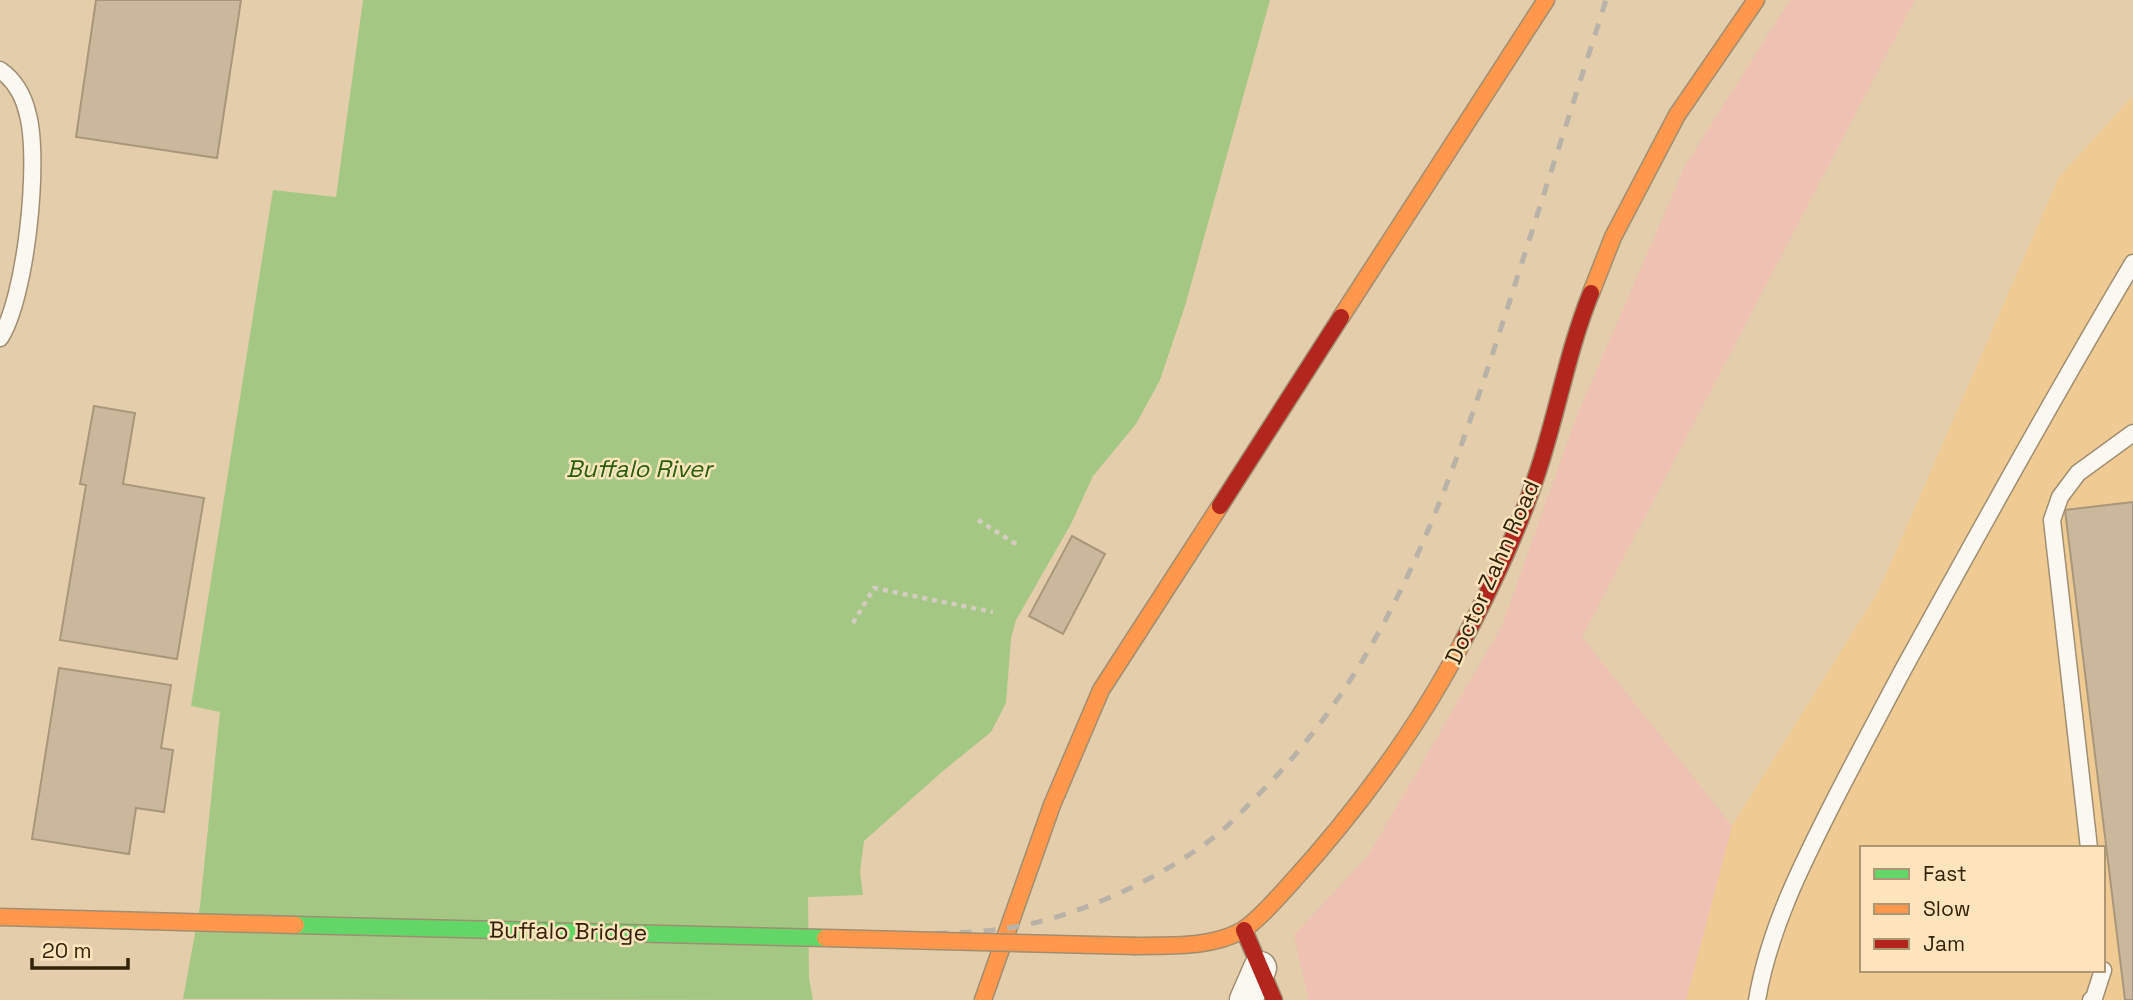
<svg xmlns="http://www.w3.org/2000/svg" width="2133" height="1000" viewBox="0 0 2133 1000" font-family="'Space Grotesk',sans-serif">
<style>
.built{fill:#efcb93;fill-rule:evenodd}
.green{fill:#eec1b2}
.water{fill:#a4c884}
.building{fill:#cbb89c;stroke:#a8977a;stroke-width:2}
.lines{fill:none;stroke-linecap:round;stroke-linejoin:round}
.lane-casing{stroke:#9f8e71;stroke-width:19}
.street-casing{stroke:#9f8e71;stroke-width:35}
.slow-casing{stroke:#9f8e71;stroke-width:19}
.jam-casing{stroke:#9f8e71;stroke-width:19}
.path{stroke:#d4ccc1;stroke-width:4.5;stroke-dasharray:5 5;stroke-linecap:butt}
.lane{stroke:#fbf8f2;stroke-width:16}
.street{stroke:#fbf8f2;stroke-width:32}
.slow{stroke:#ff974d;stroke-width:16}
.jam{stroke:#b3261e;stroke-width:16}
.rail{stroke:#b8b2a8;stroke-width:5;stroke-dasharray:12 12;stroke-linecap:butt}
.fast-bridge-casing{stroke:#9f8e71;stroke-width:19;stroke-linecap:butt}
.slow-bridge-casing{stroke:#9f8e71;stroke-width:19;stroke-linecap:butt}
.fast-bridge{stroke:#63d668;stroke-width:16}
.slow-bridge{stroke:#ff974d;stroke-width:16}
.labels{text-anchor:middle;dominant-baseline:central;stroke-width:5;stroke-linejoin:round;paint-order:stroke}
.street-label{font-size:23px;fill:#322207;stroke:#fde4bd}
.water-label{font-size:24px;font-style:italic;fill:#255e08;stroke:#fde4bd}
</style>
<rect width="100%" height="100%" fill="#e4cdaa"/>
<path class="built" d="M 2133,96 L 2133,1000 L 1686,1000 L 1732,826 L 1879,590 L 2059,177 ZM 1862,848 L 2103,848 L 2103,970 L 1862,970 Z"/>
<path class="green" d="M 1790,0 L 1915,0 L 1582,637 L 1732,826 L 1686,1000 L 1309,1000 L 1294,935 L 1368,856 L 1502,626 L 1576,418 L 1685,166 Z"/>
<path class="water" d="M 363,0 L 1270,0 L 1185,306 L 1160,380 L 1136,424 L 1093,476 L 1071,524 L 1016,620 L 1011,638 L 1006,703 L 991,732 L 943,771 L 864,841 L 860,872 L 863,895 L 808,897 L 809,978 L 813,1000 L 183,999 L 200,906 L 220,712 L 191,706 L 273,190 L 336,197 Z"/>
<path class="building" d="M 96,0 L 241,0 L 217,158 L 76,137 Z
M 94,406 L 135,413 L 123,484 L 204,498 L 177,659 L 60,640 L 86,485 L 80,484 Z
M 2133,502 L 2133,1000 L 2125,1000 L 2065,510 Z
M 1072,536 L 1105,554 L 1063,634 L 1029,616 Z
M 59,668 L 171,685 L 161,748 L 173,750 L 164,812 L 136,808 L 129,854 L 32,839 Z"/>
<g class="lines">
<g class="lane-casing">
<path id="lane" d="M 0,70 C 16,81 24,97 28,115 C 40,162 26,298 0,338
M 2089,848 L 2052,520 L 2060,497 L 2078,473 L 2133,433
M 1757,1000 C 1769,930 1801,866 1833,803 C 1856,758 1880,713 1904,668 C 1979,532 2054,396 2133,263
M 2091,1000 L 2094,998 L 2103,970"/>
</g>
<g class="street-casing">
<path id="street" d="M 1246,1000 L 1260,968"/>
</g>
<g class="slow-casing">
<path id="slow" d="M 1591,293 L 1613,237 L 1677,115 L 1756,0
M 1341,317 L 1546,0
M 1136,946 C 1171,945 1210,948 1241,931 C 1256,923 1279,896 1291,883 C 1354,814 1419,727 1462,643
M 983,1000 L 1052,805 L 1101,690 L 1220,506"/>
</g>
<g class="jam-casing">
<path id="jam" d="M 1220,506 L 1341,317
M 1462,643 C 1490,590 1517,534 1536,477 C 1557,416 1567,352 1591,293
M 1244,930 L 1274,1000"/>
</g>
<path class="path" d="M 978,520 L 1019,546
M 853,623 L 874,588 L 993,612"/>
<use href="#lane" class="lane"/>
<use href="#street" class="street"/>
<use href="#slow" class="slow"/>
<use href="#jam" class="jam"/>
<path class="rail" d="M 0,911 L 919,934 C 944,933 969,933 994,930 C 1067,922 1154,883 1213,838 C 1229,826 1244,809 1258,795 C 1395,659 1454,473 1512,294 C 1543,196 1575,98 1606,0"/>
<g class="fast-bridge-casing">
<path id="fast-bridge" d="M 296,925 L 825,938"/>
</g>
<g class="slow-bridge-casing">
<path id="slow-bridge" d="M 0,917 L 296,925
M 825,938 L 1136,946"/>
</g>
<use href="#fast-bridge" class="fast-bridge"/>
<use href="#slow-bridge" class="slow-bridge"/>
</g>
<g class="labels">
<g class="street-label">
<text transform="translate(1492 572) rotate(-66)">Doctor Zahn Road</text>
<text transform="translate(568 931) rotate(1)">Buffalo Bridge</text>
</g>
<g class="water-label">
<text x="639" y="468">Buffalo River</text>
</g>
</g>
<rect x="1860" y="846" width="245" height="126" fill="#fde4bd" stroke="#ac9674" stroke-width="2"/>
<rect x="1874" y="869" width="35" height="10" fill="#63d668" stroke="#ac9674" stroke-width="2"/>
<text x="1923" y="881" font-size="21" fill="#322207">Fast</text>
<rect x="1874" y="904" width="35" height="10" fill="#ff974d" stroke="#ac9674" stroke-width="2"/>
<text x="1923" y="916" font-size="21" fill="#322207">Slow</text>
<rect x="1874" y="939" width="35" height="10" fill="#b3261e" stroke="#ac9674" stroke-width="2"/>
<text x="1923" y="951" font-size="21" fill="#322207">Jam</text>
<path d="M32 958v10h96v-10" fill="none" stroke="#322207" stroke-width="3.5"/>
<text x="42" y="958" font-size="21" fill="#322207" stroke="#fde4bd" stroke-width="5" paint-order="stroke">20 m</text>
</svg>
